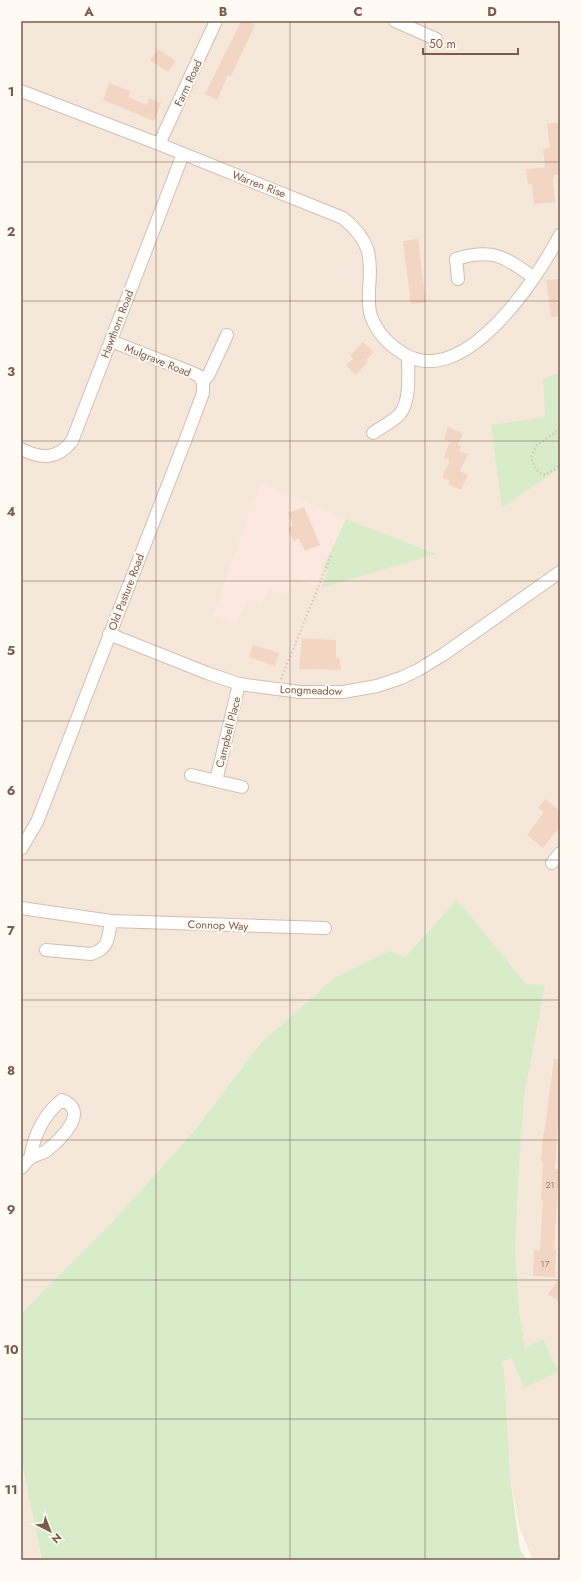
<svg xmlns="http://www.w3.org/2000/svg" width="581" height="1581" viewBox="0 0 581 1581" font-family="Jost,sans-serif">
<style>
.residential{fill:#f5e8da}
.commercial{fill:#fde8e0}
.green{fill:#d8ecc9}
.building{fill:#f3d5c3}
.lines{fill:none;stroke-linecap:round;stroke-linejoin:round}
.minor-casing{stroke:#d1beb0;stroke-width:14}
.path{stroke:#d9b8a5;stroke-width:2.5;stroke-dasharray:1 3;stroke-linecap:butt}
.minor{stroke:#fff;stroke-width:12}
.grid{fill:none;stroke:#7a5c4d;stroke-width:1;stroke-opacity:0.55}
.labels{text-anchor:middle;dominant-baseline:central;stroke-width:4;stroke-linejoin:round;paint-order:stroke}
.number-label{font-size:9px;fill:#987a6a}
.street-label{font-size:11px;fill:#7a5c4d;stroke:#fffaf3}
.neatline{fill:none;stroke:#7a5c4d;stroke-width:1.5}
.grid-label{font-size:13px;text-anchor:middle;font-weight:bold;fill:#7a5c4d}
</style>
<rect width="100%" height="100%" fill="#fdf6ec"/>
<path class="residential" d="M 21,21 L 560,21 L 560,1560 L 533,1560 L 519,1527 L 496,1396 L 260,1044 L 194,1131 L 115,1219 L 21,1314 Z
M 21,1459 L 42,1560 L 21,1560 Z"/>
<path class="commercial" d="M 260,482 L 346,519 L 436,554 L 321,588 L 295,578 L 287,595 L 268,589 L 262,604 L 248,598 L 236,624 L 213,616 Z"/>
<path class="green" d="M 560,372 L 560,468 L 502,507 L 491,425 L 545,417 L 543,379 Z
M 346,519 L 436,554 L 321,588 L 328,571 L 323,568 Z
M 457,900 L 526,984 L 545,985 L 524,1097 L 518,1180 L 515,1250 L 519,1311 L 525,1348 L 543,1339 L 556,1367 L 560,1365 L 560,1371 L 524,1388 L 512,1358 L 501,1362 L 504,1370 L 510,1476 L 520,1550 L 527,1560 L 42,1560 L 21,1459 L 21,1314 L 115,1219 L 194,1131 L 260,1044 L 334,978 L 389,951 L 405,957 Z"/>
<path class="building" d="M 241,21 L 248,21 L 255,25 L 231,76 L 228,75 L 217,100 L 205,94 Z
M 158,49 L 176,61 L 168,72 L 150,60 Z
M 109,83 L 130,91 L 128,97 L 147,105 L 149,98 L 161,103 L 154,121 L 103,100 Z
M 560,122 L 560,174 L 554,175 L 554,178 L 553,178 L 555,202 L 534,204 L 532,184 L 528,184 L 526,169 L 552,167 L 545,167 L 543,149 L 550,148 L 547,124 Z
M 418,239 L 426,303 L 411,304 L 403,241 Z
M 560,279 L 560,316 L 551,317 L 546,280 Z
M 363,342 L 374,352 L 366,360 L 368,362 L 356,375 L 346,365 L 353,359 L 350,355 Z
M 448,427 L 463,433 L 458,445 L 457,444 L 461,446 L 459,451 L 468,454 L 460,471 L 468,475 L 461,490 L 448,484 L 450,481 L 442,477 L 450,460 L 444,458 L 450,441 L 444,439 Z
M 304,507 L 320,545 L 305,551 L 299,539 L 293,541 L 288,528 L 293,525 L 288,513 Z
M 302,638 L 336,640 L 336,658 L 339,657 L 341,670 L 299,669 Z
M 253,645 L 279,653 L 275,666 L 249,657 Z
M 545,799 L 560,811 L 560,826 L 543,848 L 527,835 L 544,812 L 538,808 Z
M 554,1059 L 560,1059 L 560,1126 L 558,1125 L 555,1169 L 559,1169 L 554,1250 L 556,1250 L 555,1277 L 533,1276 L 534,1250 L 540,1250 L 543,1200 L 541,1200 L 543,1161 L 541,1161 L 543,1134 L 544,1134 Z
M 560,1278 L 560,1302 L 548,1294 Z"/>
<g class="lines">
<g class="minor-casing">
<path id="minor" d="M 395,21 L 436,39
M 21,91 L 159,144 L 343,218 C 370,240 372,256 369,289 C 369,299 368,307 371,316 C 377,333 389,345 404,354 C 464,390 537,279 560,235
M 159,144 L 216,21
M 458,279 L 456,259 C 492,248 504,256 534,278
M 111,341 L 193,373 L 199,376 L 203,382
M 373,433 C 381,427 392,422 399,415 C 411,402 408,373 408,357
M 21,449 C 41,459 57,460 72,441 L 183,154
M 109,634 L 207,673 L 239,684 L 300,692 L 343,692 L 377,686 L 401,678 L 418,670 L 444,654 L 560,572
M 191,775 L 242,787
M 216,781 L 239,684
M 21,849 L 37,822 L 190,428 L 203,393 L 203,382 L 209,374 L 227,335
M 552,863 L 560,853
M 21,908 L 111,921 L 325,928
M 46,950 L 91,954 C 109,949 108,938 111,921
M 21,1168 C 24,1165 26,1162 29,1159 C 34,1155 41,1154 46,1151 C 60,1140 91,1111 62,1100 C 44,1114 34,1136 30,1158"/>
</g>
<path class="path" d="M 560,429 L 537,445 L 531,457 C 534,466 536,472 545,475 L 560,466
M 281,679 L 332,553"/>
<use href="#minor" class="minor"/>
</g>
<path class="grid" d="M 156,21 L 156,1560M 290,21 L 290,1560M 425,21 L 425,1560M 21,162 L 560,162M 21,301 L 560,301M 21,441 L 560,441M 21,581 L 560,581M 21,721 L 560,721M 21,860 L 560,860M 21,1000 L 560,1000M 21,1140 L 560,1140M 21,1280 L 560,1280M 21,1419 L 560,1419"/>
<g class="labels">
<g class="number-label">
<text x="550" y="1184">21</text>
<text x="545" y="1263">17</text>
</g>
<g class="street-label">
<text transform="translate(188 83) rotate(-65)">Farm Road</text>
<text transform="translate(259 184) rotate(21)">Warren Rise</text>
<text transform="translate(117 324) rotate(-69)">Hawthorn Road</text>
<text transform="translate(158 360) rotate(22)">Mulgrave Road</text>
<text transform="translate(126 592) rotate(-69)">Old Pasture Road</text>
<text transform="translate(311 690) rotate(2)">Longmeadow</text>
<text transform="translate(228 732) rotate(-76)">Campbell Place</text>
<text transform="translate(218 925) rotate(2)">Connop Way</text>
</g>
</g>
<rect width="581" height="1581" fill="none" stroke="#fffaf3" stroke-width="44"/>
<g transform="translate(50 1531) rotate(138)" stroke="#fffaf3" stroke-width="3" paint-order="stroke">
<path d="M0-3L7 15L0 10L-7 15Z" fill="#7a5c4d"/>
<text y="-6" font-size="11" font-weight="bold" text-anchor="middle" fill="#7a5c4d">N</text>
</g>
<path d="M423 48v6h95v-6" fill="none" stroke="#7a5c4d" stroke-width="2"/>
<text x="429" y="48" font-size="12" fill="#7a5c4d" stroke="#fffaf3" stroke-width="3" paint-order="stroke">50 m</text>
<rect x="22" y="22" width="537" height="1537" class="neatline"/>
<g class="grid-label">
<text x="89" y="16">A</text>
<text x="223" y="16">B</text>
<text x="358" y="16">C</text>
<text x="492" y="16">D</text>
<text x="11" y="96">1</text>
<text x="11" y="236">2</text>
<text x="11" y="376">3</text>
<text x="11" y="516">4</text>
<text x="11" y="655">5</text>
<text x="11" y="795">6</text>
<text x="11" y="935">7</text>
<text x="11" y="1075">8</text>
<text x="11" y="1214">9</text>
<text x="11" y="1354">10</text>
<text x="11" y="1494">11</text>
</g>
</svg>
